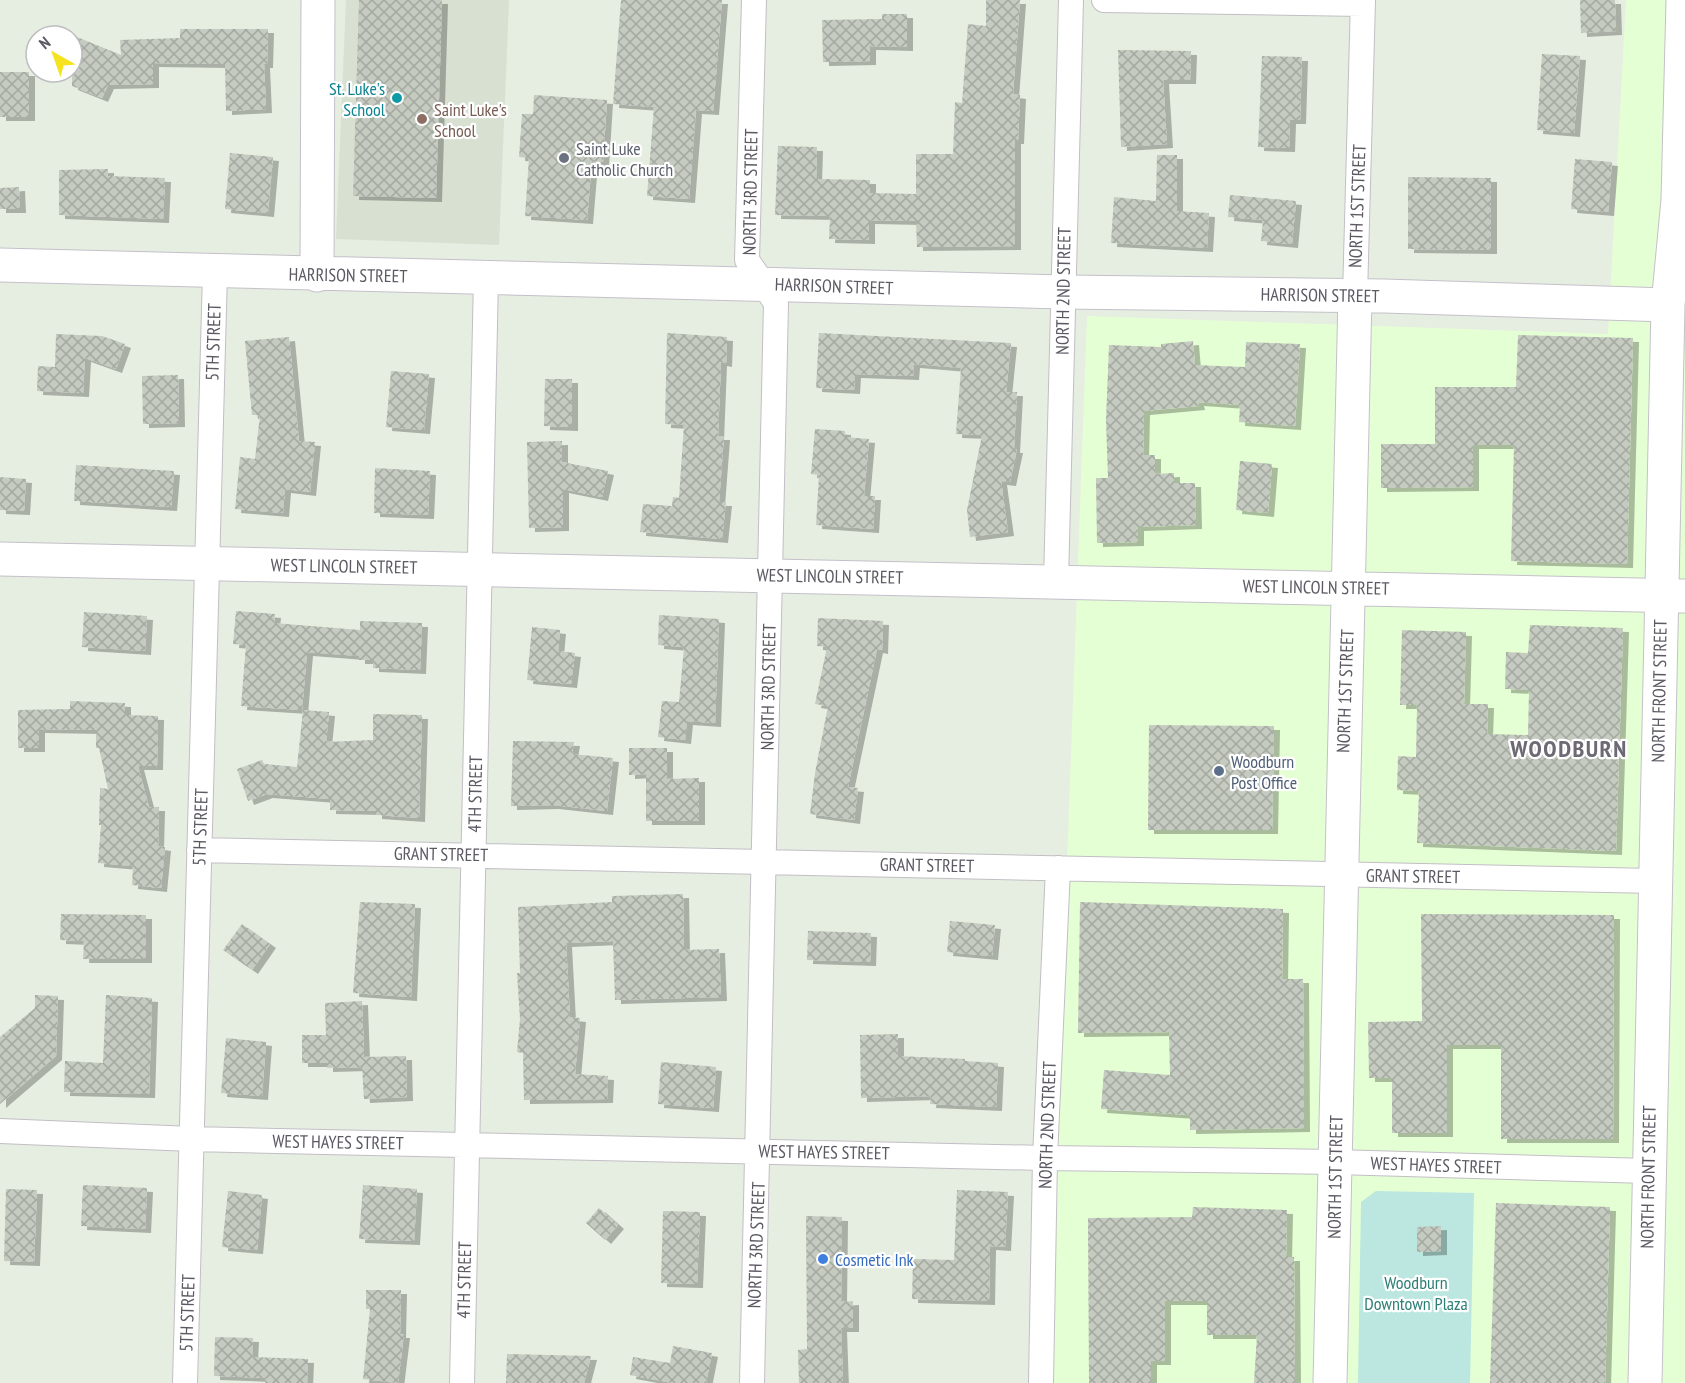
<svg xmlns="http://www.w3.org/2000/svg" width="1685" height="1383" viewBox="0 0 1685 1383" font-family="'PT Sans Narrow',sans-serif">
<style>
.commercial{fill:#e5ffd4}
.education{fill:#d7e0d1}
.green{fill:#bbe7e0}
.building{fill:url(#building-cross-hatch);filter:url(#shadow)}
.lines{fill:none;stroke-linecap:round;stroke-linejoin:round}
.street-casing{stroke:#c2bec6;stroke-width:26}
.secondary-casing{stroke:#c4c0ca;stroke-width:35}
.street{stroke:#fff;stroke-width:24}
.secondary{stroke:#fff;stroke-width:33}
.culture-dot{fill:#0f9aa8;stroke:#fff;stroke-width:2}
.education-dot{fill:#8d6e63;stroke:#fff;stroke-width:2}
.worship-dot{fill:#6b7280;stroke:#fff;stroke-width:2}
.service-dot{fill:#5c6f8a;stroke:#fff;stroke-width:2}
.shop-dot{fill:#3f7fe0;stroke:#fff;stroke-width:2}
.labels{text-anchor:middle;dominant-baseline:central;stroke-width:4.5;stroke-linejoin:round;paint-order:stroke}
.culture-label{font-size:18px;fill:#0d838f;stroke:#fff;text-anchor:end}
.education-label{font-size:18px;fill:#785e54;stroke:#fff;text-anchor:start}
.worship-label{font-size:18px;fill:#5b616d;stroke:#fff;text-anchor:start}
.street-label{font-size:18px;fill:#5d5963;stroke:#fff}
.service-label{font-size:18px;fill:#4e5e75;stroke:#fff;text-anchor:start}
.shop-label{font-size:18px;fill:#366cbe;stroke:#fff;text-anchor:start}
.park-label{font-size:18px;fill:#2d7f76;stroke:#fff}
.district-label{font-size:24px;font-weight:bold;letter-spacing:1.5px;fill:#6e6a75;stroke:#fff}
</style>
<defs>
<pattern id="building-cross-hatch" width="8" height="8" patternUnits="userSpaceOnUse" patternTransform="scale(1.5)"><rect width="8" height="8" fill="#c5cbc0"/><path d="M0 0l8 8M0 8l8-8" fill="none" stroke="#a3a8a0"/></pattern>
<filter id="shadow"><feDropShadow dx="6" dy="4" stdDeviation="0" flood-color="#0004"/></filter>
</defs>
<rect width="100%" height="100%" fill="#e6eee1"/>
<path class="commercial" d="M 1626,0 L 1685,0 L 1685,1383 L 1048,1383 L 1087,316 L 1608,334 Z"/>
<path class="education" d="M 346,0 L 509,0 L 499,245 L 336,239 Z"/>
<path class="green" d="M 1376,1191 L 1474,1193 L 1470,1383 L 1358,1383 L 1361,1202 Z"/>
<path class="building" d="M 359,0 L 442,0 L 436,198 L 353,196 Z
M 621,0 L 722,0 L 713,111 L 696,110 L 689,199 L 647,196 L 654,107 L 613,104 Z
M 986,0 L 1020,0 L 1013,94 L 1020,95 L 1018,140 L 1015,140 L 1015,246 L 917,247 L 916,221 L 869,220 L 869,240 L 829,239 L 830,216 L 775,215 L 778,146 L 817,147 L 816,179 L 870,180 L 870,193 L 916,194 L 916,154 L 953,154 L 955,102 L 962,103 L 968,24 L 986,26 Z
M 1580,0 L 1615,0 L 1616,31 L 1581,33 Z
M 882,14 L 907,14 L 907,47 L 870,46 L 870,61 L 823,62 L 822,20 L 882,19 Z
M 180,29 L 268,29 L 267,64 L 264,64 L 266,109 L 226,111 L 225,64 L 153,63 L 153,84 L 108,85 L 102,98 L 72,86 L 72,48 L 77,37 L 121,55 L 120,40 L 180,38 Z
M 1118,50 L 1191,51 L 1190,80 L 1163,80 L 1167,144 L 1121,147 Z
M 1542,54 L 1580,56 L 1574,133 L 1537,130 Z
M 1262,56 L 1302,57 L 1300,120 L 1290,120 L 1289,148 L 1258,147 Z
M 0,72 L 29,72 L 29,117 L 0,117 Z
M 534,95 L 607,100 L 603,162 L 592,161 L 587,220 L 525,216 L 529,158 L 519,157 L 522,114 L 533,114 Z
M 230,153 L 273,157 L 268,213 L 225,209 Z
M 1157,155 L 1177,155 L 1177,211 L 1209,213 L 1207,248 L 1111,243 L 1114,197 L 1156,201 Z
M 1575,159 L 1612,162 L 1608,212 L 1571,209 Z
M 108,169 L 108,176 L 165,178 L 163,219 L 59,215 L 59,170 Z
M 1408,177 L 1491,178 L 1491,250 L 1408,249 Z
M 19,187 L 20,209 L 0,209 L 0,188 Z
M 1230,195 L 1296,201 L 1292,244 L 1261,241 L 1263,220 L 1228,217 Z
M 667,333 L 727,337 L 726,363 L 721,362 L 718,436 L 724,436 L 719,502 L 726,502 L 722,539 L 640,532 L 643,504 L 672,506 L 673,497 L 679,498 L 684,425 L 665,424 Z
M 819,333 L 1011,343 L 1006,392 L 1017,392 L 1014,449 L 1017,449 L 1010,482 L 1001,481 L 1008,532 L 970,537 L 967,510 L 982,435 L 956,434 L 961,368 L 914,364 L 913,376 L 855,374 L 854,390 L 816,388 Z
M 56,334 L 102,336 L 125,344 L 116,369 L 85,358 L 83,393 L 37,391 L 38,366 L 55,367 Z
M 1518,335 L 1633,338 L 1627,564 L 1511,561 L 1514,445 L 1473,445 L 1473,487 L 1381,488 L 1381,444 L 1435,444 L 1435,387 L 1516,387 Z
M 289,337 L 299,441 L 315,442 L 310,492 L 285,489 L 283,513 L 235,509 L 240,457 L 255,459 L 260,415 L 252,415 L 245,341 Z
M 1193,341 L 1195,365 L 1245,367 L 1246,342 L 1300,344 L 1295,426 L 1239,422 L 1240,405 L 1198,402 L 1199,406 L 1144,411 L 1143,455 L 1155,455 L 1155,474 L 1174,473 L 1174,483 L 1195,483 L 1196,525 L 1138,527 L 1138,542 L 1097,543 L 1096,478 L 1108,478 L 1106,420 L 1109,345 L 1161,347 L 1161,344 Z
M 391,371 L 429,374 L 424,430 L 386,427 Z
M 178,375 L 179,423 L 143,424 L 142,376 Z
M 545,379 L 572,379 L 572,427 L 544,426 Z
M 815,429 L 845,431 L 845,437 L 869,439 L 864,496 L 875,496 L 873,529 L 816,525 L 819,475 L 811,474 Z
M 562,441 L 562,462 L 608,471 L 602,497 L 563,489 L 563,527 L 529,528 L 527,442 Z
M 1240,461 L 1272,464 L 1268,513 L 1236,510 Z
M 76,465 L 174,471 L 171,507 L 74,501 Z
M 375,468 L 430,471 L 428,515 L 374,513 Z
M 0,477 L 26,479 L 24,511 L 0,510 Z
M 236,611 L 275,614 L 274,623 L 360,630 L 360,621 L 422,623 L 420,670 L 373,668 L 373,660 L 359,660 L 359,656 L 307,652 L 302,710 L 241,706 L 246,645 L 233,644 Z
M 84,612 L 147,616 L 145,651 L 82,647 Z
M 659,615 L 719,619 L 715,723 L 687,721 L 685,740 L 658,737 L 662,701 L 679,702 L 684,647 L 658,645 Z
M 818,618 L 883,621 L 882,650 L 877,649 L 848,787 L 858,788 L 854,820 L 810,814 L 815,773 L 828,706 L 815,704 L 827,647 L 817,646 Z
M 1530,625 L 1623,628 L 1616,851 L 1417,843 L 1419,791 L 1397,790 L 1398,756 L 1416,757 L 1417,705 L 1400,705 L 1402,630 L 1466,632 L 1464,704 L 1488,704 L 1487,734 L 1528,735 L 1529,690 L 1505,689 L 1506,652 L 1528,653 Z
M 532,627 L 560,630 L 558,651 L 575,653 L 571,684 L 527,680 Z
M 70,701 L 125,703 L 125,715 L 158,716 L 157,766 L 138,766 L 149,807 L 159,807 L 158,846 L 165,847 L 161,888 L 132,885 L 133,866 L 98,863 L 101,825 L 99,825 L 100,788 L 108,789 L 99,748 L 96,748 L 96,730 L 39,729 L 39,748 L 18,748 L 18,710 L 70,709 Z
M 303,710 L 329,712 L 326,742 L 373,740 L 373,714 L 422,715 L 419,818 L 376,815 L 376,811 L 330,810 L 330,799 L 267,794 L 248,801 L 237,769 L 262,760 L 264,764 L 297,767 Z
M 1149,725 L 1274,726 L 1272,830 L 1148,830 Z
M 513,741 L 574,742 L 572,754 L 613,758 L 607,811 L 553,805 L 511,806 Z
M 629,748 L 667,748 L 667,779 L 699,778 L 699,821 L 646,821 L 646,774 L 629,775 Z
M 683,894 L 684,950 L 719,949 L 721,997 L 615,1000 L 613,941 L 566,943 L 570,1017 L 580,1018 L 575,1074 L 608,1076 L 607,1099 L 524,1100 L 523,1053 L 517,1052 L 520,1019 L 517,973 L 520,973 L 518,907 L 612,902 L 612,896 Z
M 360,902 L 415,904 L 411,997 L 353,993 Z
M 1080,902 L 1283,909 L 1282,979 L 1303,979 L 1304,1128 L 1190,1130 L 1190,1115 L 1101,1109 L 1104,1070 L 1170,1075 L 1169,1032 L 1078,1033 Z
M 61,914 L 146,915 L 146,959 L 83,959 L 84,941 L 60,940 Z
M 1421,914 L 1614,915 L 1613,1139 L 1501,1139 L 1501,1045 L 1447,1045 L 1447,1133 L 1392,1133 L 1392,1078 L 1369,1078 L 1368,1022 L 1422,1021 Z
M 950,921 L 995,925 L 992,956 L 947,952 Z
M 242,924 L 270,944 L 252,970 L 223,950 Z
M 808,931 L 871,933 L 870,962 L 807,960 Z
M 35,995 L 58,996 L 56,1056 L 0,1104 L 0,1037 L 35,1008 Z
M 106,995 L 152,998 L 149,1094 L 64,1092 L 65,1061 L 103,1063 Z
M 362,1001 L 364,1057 L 406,1056 L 407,1097 L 364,1099 L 362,1067 L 327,1068 L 327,1063 L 302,1063 L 302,1035 L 326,1035 L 325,1003 Z
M 898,1034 L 898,1056 L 965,1059 L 965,1061 L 998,1063 L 996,1107 L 930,1104 L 931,1096 L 861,1098 L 860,1035 Z
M 226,1038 L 266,1042 L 262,1096 L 221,1093 Z
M 661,1062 L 716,1067 L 713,1108 L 658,1104 Z
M 83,1185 L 147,1188 L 145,1229 L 81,1226 Z
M 363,1185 L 417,1189 L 414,1241 L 359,1239 Z
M 6,1189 L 37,1190 L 34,1262 L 4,1261 Z
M 957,1190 L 1008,1192 L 1005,1247 L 990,1246 L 989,1301 L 912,1299 L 913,1259 L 954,1260 Z
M 228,1191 L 262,1195 L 257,1250 L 222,1247 Z
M 1496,1203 L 1610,1207 L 1605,1383 L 1490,1383 Z
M 1193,1207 L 1287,1210 L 1286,1257 L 1294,1257 L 1295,1383 L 1254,1383 L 1257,1335 L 1207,1335 L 1207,1301 L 1165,1301 L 1165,1361 L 1151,1361 L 1151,1383 L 1089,1383 L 1088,1218 L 1192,1217 Z
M 599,1208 L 618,1225 L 605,1240 L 586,1223 Z
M 663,1211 L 700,1212 L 697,1284 L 661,1283 Z
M 806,1216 L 842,1217 L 841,1302 L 853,1301 L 853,1328 L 841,1328 L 843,1383 L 799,1383 L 798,1350 L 807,1349 Z
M 1441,1226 L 1441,1251 L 1417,1252 L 1417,1227 Z
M 366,1290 L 401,1290 L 400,1334 L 404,1334 L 398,1383 L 363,1379 L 370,1309 L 366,1309 Z
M 215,1337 L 253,1338 L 252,1357 L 308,1359 L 307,1383 L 265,1383 L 266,1378 L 214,1376 Z
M 673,1346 L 712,1353 L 706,1383 L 673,1383 L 630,1375 L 633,1357 L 670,1363 Z
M 507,1354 L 591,1356 L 584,1383 L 506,1383 Z"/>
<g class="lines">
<g class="street-casing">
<path id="street" d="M 1104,0 L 1363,4
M 1355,296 L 1363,0
M 1056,581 L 1071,0
M 199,850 L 1655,881
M 0,1131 L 192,1139 L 1045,1158 L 1336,1162 L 1648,1171
M 185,1383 L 215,272
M 462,1383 L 486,278
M 752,1383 L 776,303 L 747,260 L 754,0
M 1041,1383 L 1045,1158 L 1058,868"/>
</g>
<g class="secondary-casing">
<path id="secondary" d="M 0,265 L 1063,292 L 1384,296 L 1668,305
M 317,275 L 318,0
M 0,559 L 1685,596
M 1330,1383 L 1355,296
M 1645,1383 L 1668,305 L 1678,200 L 1683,0"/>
</g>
<use href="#street" class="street"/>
<use href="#secondary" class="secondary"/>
</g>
<circle class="culture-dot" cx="397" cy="98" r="6"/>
<circle class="education-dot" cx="422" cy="119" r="6"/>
<circle class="worship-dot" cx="564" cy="158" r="6"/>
<circle class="service-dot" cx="1219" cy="771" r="6"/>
<circle class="shop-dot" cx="823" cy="1259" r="6"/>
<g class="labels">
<g class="culture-label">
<text x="385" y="88">St. Luke's<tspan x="385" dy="21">School</tspan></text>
</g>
<g class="education-label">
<text x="434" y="109">Saint Luke's<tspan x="434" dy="21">School</tspan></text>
</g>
<g class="worship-label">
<text x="576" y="148">Saint Luke<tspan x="576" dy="21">Catholic Church</tspan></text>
</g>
<g class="street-label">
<text transform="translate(750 192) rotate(-89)">NORTH 3RD STREET</text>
<text transform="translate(1357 206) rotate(-88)">NORTH 1ST STREET</text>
<text transform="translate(348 275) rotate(1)">HARRISON STREET</text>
<text transform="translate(834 286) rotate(2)">HARRISON STREET</text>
<text transform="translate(1063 291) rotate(-89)">NORTH 2ND STREET</text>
<text transform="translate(1320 295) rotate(1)">HARRISON STREET</text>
<text transform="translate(213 342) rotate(-88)">5TH STREET</text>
<text transform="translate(344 566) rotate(1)">WEST LINCOLN STREET</text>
<text transform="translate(830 576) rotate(1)">WEST LINCOLN STREET</text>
<text transform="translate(1316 587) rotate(1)">WEST LINCOLN STREET</text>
<text transform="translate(768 687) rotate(-89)">NORTH 3RD STREET</text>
<text transform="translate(1345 691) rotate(-88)">NORTH 1ST STREET</text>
<text transform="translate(1659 691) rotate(-89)">NORTH FRONT STREET</text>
<text transform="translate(475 794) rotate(-89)">4TH STREET</text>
<text transform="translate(200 827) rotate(-88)">5TH STREET</text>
<text transform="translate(441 854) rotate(1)">GRANT STREET</text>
<text transform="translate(927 865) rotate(1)">GRANT STREET</text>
<text transform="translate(1413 876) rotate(1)">GRANT STREET</text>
<text transform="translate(1047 1125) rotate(-88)">NORTH 2ND STREET</text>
<text transform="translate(338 1142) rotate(1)">WEST HAYES STREET</text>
<text transform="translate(824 1152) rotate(1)">WEST HAYES STREET</text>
<text transform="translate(1436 1165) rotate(2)">WEST HAYES STREET</text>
<text transform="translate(1335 1177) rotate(-89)">NORTH 1ST STREET</text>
<text transform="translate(1648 1177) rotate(-89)">NORTH FRONT STREET</text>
<text transform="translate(756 1245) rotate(-88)">NORTH 3RD STREET</text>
<text transform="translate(464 1280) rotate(-89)">4TH STREET</text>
<text transform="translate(187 1313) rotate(-88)">5TH STREET</text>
</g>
<g class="service-label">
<text x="1231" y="761">Woodburn<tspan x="1231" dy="21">Post Office</tspan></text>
</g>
<g class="shop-label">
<text x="835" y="1259">Cosmetic Ink</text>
</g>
<g class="park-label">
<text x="1416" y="1282">Woodburn<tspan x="1416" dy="21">Downtown Plaza</tspan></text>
</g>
<g class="district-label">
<text x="1569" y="748">WOODBURN</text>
</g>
</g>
<g transform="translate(54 54) rotate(320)"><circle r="28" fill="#ffffff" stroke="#bebdc1" stroke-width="1.5"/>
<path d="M0-4.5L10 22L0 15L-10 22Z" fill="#f5e31f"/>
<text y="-9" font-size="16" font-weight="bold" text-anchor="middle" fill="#5d5963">N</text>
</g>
</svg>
